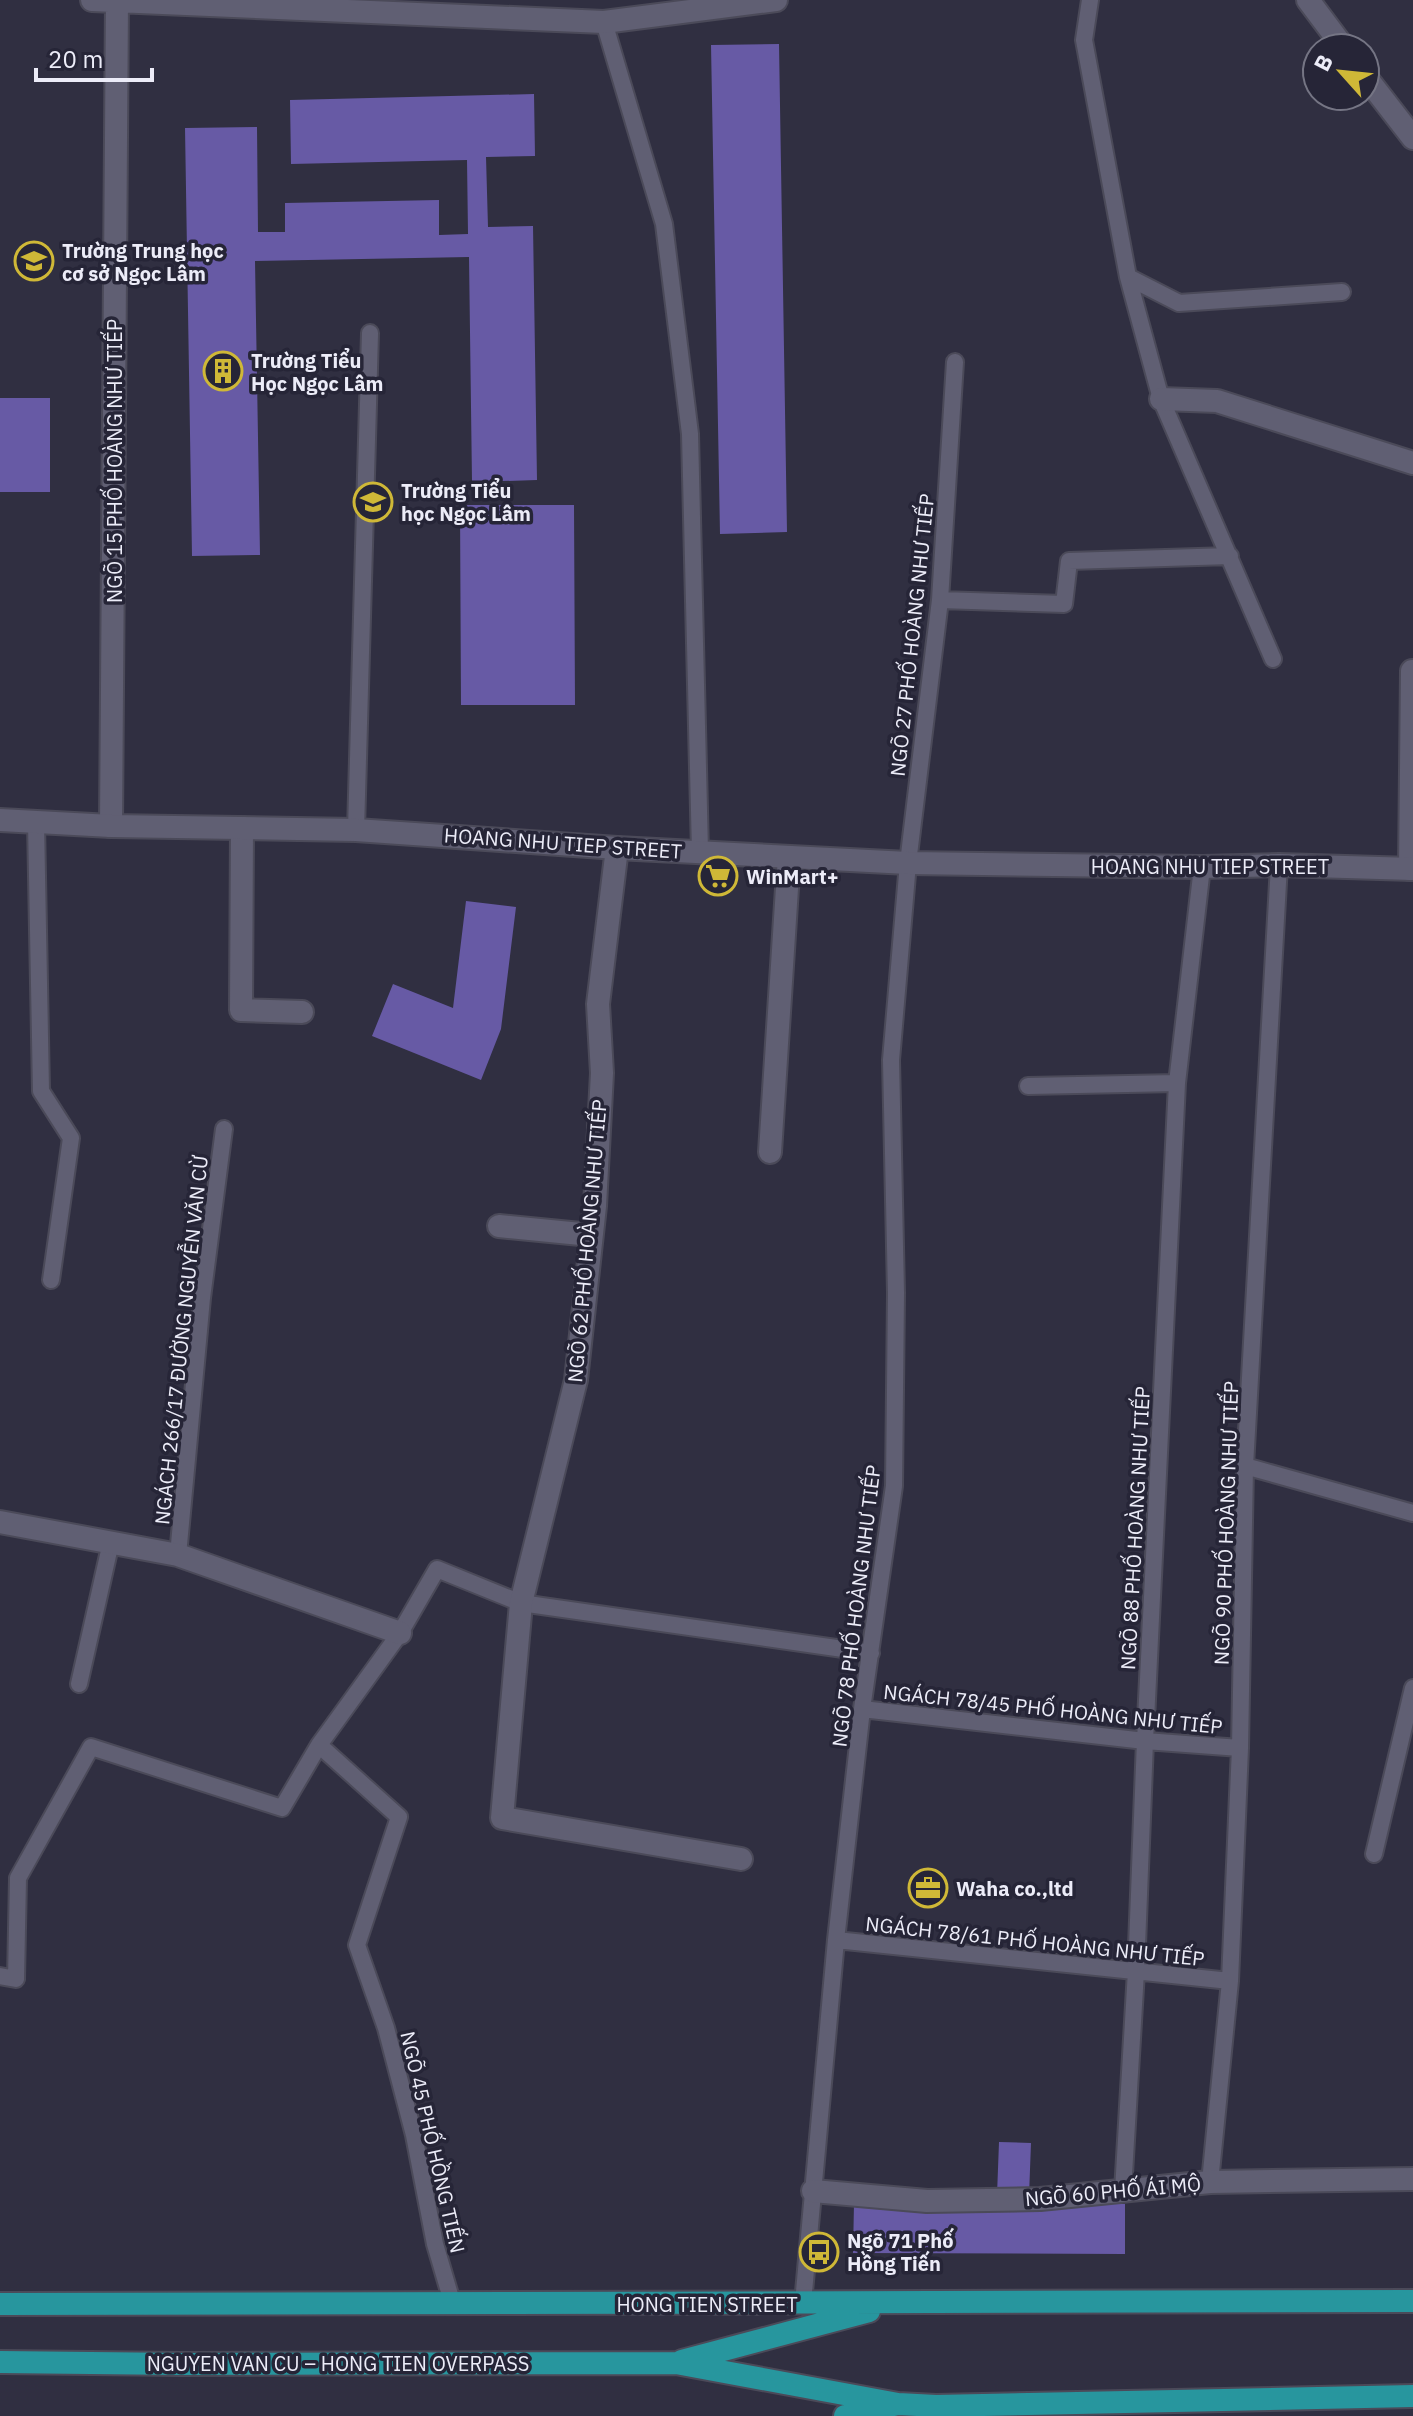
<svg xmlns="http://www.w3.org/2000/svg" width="1413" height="2416" viewBox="0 0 1413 2416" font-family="'IBM Plex Sans',sans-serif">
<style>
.building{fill:#675aa5}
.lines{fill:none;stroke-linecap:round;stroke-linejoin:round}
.service-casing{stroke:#4b4a59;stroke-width:20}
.minor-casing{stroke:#4b4a59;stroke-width:26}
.tertiary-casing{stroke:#4b4a59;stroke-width:26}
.primary-casing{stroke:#4b4a59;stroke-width:26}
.service{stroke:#605f73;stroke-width:16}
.minor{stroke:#605f73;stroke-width:22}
.tertiary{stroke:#605f73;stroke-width:22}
.primary{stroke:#27969e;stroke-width:22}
.labels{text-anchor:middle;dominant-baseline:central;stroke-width:7;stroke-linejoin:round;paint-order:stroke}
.poi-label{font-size:20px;font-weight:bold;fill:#ececf8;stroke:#262537;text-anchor:start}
.street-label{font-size:20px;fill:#ececf8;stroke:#262537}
</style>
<rect width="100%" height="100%" fill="#302f41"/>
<path class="building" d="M 779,44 L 787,532 L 720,534 L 711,45 Z
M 534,94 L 535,156 L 486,157 L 488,227 L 533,226 L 537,480 L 472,482 L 469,257 L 255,261 L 260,555 L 192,556 L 185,128 L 257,127 L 258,232 L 285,232 L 285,203 L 439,200 L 439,235 L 468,234 L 467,160 L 291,164 L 290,100 Z
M 0,398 L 50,398 L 50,492 L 0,492 Z
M 460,505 L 574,505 L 575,705 L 461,705 Z
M 466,901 L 516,907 L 501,1029 L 481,1080 L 372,1036 L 393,984 L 453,1008 Z
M 999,2142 L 1031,2143 L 1029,2196 L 997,2195 Z
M 854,2203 L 1125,2204 L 1125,2254 L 853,2253 Z"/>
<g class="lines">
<g class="service-casing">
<path id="service" d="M 1090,0 L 1084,40 L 1128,277 L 1161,399 L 1273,659
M 604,22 L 664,224 L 690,434 L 700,852
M 1128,277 L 1179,303 L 1342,292
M 940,600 L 1064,604 L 1069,561 L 1230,556
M 36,822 L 41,1091 L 71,1138 L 51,1280
M 356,830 L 370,333
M 1028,1086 L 1177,1083
M 1245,1466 L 1413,1513
M 178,1555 L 202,1298 L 224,1129
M 79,1684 L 111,1542
M 862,1709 L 1145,1741 L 1240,1748
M 319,1745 L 399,1817 L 357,1945 L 386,2028 L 414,2135 L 435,2244 L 453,2305
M 1374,1854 L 1413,1688
M 836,1940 L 1230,1981
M 0,1976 L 16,1979 L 18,1878 L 91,1747 L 282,1808 L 319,1745 L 400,1633 L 437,1569 L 521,1603 L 871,1653
M 1210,2182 L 1230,1981 L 1240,1748 L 1245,1466 L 1279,865
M 1123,2191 L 1136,1971 L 1145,1741 L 1177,1083 L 1202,867
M 803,2303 L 836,1940 L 862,1709 L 894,1486 L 896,1293 L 891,1060 L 908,863 L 940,600 L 955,362"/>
</g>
<g class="minor-casing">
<path id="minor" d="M 92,0 L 604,22 L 776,0
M 1308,0 L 1344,48
M 1365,76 L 1413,138
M 1161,399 L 1217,401 L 1413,463
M 111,826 L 117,0
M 242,828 L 241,1010 L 302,1012
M 617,848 L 598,1004 L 602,1073 L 595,1206 L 576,1380 L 521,1603 L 502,1818 L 741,1859
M 1410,869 L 1412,671
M 770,1152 L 789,857
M 499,1226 L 591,1235
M 0,1522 L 178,1555 L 400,1633
M 813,2191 L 927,2201 L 1040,2199 L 1210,2182 L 1413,2179"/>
</g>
<g class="tertiary-casing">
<path id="tertiary" d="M 0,820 L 111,826 L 356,830 L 617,848 L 908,863 L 1202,867 L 1279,865 L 1413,869"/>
</g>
<g class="primary-casing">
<path id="primary" d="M 0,2304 L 1413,2301
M 682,2361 L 869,2311
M 0,2362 L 181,2364 L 676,2363 L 898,2404
M 845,2416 L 898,2404 L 936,2406 L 1413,2396"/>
</g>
<use href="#service" class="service"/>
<use href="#minor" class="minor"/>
<use href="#tertiary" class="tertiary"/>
<use href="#primary" class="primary"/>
</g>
<defs>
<g id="school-ring" transform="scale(2)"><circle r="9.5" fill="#262537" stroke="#cfb837" stroke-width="1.5"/><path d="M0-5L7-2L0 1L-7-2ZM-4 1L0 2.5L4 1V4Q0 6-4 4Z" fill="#cfb837"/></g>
<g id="building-ring" transform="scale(2)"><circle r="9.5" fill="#262537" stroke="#cfb837" stroke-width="1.5"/><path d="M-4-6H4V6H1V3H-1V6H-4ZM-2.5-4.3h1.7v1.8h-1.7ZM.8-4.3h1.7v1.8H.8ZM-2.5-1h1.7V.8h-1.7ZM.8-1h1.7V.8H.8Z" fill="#cfb837"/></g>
<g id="supermarket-ring" transform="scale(2)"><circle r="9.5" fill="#262537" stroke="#cfb837" stroke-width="1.5"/><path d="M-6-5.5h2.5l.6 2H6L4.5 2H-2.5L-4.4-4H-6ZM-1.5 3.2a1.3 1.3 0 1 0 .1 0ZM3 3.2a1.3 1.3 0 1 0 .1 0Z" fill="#cfb837"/></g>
<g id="office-ring" transform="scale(2)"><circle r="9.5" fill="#262537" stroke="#cfb837" stroke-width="1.5"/><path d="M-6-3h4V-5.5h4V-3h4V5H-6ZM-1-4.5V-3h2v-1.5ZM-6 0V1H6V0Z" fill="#cfb837"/></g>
<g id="bus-ring" transform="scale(2)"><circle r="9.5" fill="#262537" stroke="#cfb837" stroke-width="1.5"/><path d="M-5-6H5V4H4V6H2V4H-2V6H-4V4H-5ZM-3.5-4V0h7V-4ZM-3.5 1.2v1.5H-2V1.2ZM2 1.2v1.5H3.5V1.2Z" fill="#cfb837"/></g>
</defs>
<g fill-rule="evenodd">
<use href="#school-ring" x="34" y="261"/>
<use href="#building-ring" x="223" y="371"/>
<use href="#school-ring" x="373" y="502"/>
<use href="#supermarket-ring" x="718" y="876"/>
<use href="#office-ring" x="928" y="1888"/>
<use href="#bus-ring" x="819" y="2252"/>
</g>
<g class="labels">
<g class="poi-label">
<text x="62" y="250">Trường Trung học<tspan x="62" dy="23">cơ sở Ngọc Lâm</tspan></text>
<text x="251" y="360">Trường Tiểu<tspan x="251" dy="23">Học Ngọc Lâm</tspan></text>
<text x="401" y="490">Trường Tiểu<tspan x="401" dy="23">học Ngọc Lâm</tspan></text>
<text x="746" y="876">WinMart+</text>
<text x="956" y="1888">Waha co.,ltd</text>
<text x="847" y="2240">Ngõ 71 Phố<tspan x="847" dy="23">Hồng Tiến</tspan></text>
</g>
<g class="street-label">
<text transform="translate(114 461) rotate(-90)">NGÕ 15 PHỐ HOÀNG NHƯ TIẾP</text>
<text transform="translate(912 635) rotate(-84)">NGÕ 27 PHỐ HOÀNG NHƯ TIẾP</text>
<text transform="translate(563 843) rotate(4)">HOANG NHU TIEP STREET</text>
<text x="1210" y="866">HOANG NHU TIEP STREET</text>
<text transform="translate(587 1241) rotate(-85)">NGÕ 62 PHỐ HOÀNG NHƯ TIẾP</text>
<text transform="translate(181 1340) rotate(-84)">NGÁCH 266/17 ĐƯỜNG NGUYỄN VĂN CỪ</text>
<text transform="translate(1226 1523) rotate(-88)">NGÕ 90 PHỐ HOÀNG NHƯ TIẾP</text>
<text transform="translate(1135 1528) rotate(-87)">NGÕ 88 PHỐ HOÀNG NHƯ TIẾP</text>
<text transform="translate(856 1606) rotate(-83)">NGÕ 78 PHỐ HOÀNG NHƯ TIẾP</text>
<text transform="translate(1053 1709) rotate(6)">NGÁCH 78/45 PHỐ HOÀNG NHƯ TIẾP</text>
<text transform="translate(1035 1941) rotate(6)">NGÁCH 78/61 PHỐ HOÀNG NHƯ TIẾP</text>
<text transform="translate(433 2142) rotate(77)">NGÕ 45 PHỐ HỒNG TIẾN</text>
<text transform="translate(1113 2191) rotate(-5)">NGÕ 60 PHỐ ÁI MỘ</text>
<text x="707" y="2304">HONG TIEN STREET</text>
<text x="338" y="2363">NGUYEN VAN CU – HONG TIEN OVERPASS</text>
</g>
</g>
<g transform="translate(1341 72) rotate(297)"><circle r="38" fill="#262537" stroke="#757584" stroke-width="2"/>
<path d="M0-6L14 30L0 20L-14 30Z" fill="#cfb837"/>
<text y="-12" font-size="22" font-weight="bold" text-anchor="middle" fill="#ececf8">B</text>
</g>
<path d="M36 68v12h116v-12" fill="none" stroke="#ececf8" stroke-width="4"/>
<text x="48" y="68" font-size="24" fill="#ececf8" stroke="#262537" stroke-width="6" paint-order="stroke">20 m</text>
</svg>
